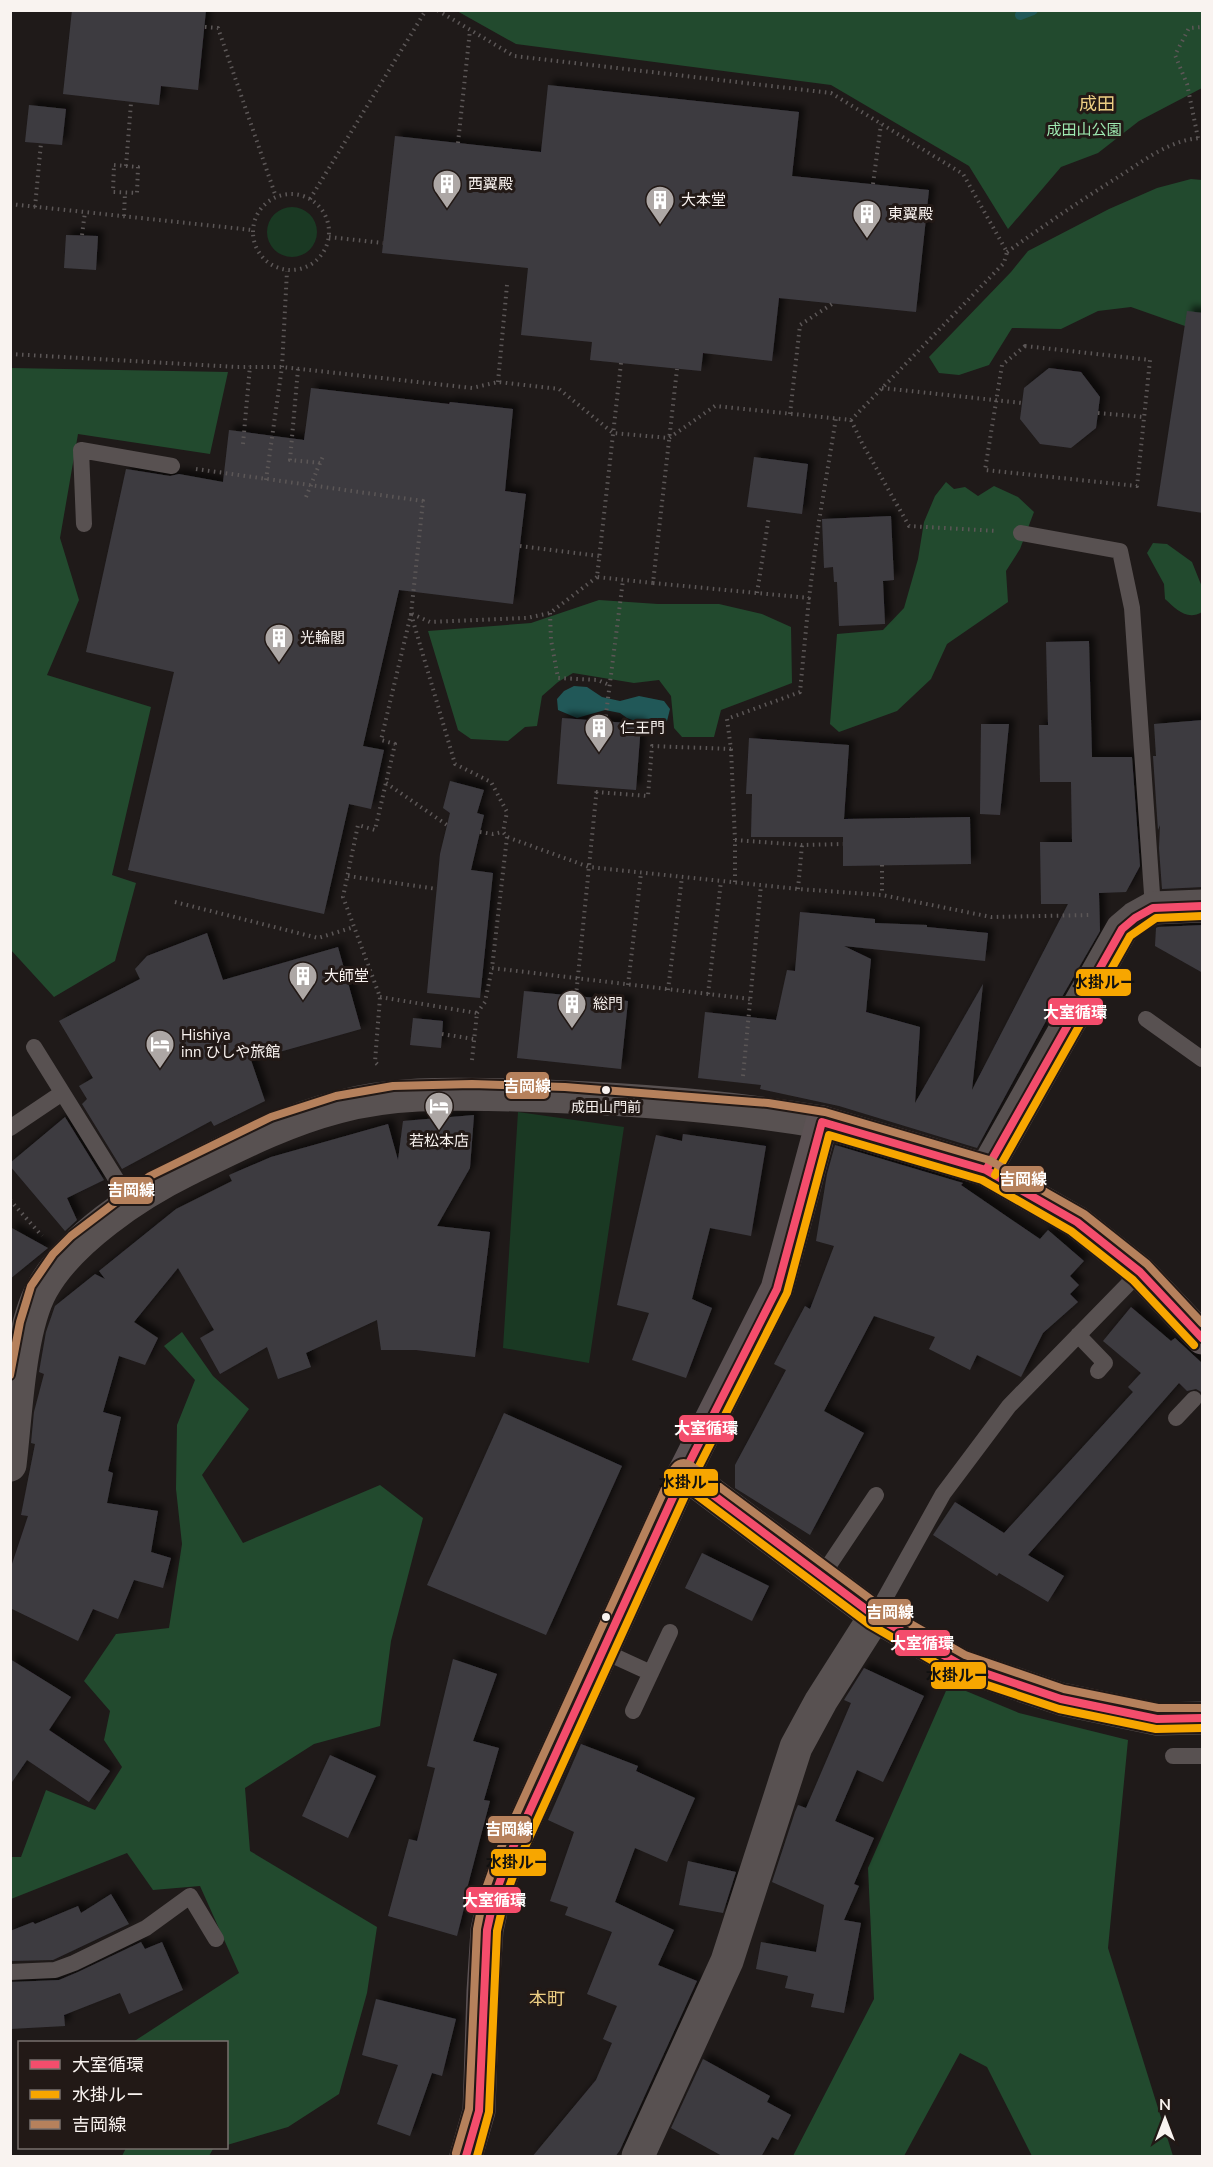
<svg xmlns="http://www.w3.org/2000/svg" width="1213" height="2167" viewBox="0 0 1213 2167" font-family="'Nunito Sans','Noto Sans JP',sans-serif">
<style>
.green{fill:#1a3923}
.forest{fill:#224a2e}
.water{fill:#215858}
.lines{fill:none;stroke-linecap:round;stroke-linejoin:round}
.stream{stroke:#215858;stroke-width:10}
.building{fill:#3d3b41;filter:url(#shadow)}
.path{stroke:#5c5757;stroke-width:4;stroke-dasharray:1.5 4.5;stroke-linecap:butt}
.lane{stroke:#585151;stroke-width:16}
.street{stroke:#585151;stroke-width:33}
.secondary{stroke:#5c5254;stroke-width:33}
.path-bridge{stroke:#5c5757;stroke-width:4;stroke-dasharray:1.5 4.5;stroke-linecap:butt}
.bus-1-casing{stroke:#221916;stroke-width:12}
.bus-2-casing{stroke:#221916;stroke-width:12}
.bus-3-casing{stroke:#221916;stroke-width:12}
.bus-1{stroke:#f44d6c;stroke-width:8}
.bus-2{stroke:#f7a600;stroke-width:8}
.bus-3{stroke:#b6815c;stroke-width:8}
.bus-dot{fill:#f9f3f0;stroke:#221916;stroke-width:2}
.labels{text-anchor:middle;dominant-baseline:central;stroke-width:6;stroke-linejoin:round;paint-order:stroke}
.bus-label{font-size:14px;fill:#f9f3f0;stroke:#221916}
.park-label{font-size:15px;fill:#9ee9b1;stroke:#221916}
.poi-label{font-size:15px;fill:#f9f3f0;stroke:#221916;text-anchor:start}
.quarter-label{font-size:18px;fill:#ecce83;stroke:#221916}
.line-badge{stroke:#221916;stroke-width:2}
.badge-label{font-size:16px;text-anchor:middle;font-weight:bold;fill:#fff}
.pale-badge-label{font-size:16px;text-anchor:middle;font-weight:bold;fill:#111}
</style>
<defs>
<filter id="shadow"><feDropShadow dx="5.5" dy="-5.5" stdDeviation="3" flood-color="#0009"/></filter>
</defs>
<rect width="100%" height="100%" fill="#1f1a19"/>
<path class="green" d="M267 232a25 25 0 1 1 50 0a25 25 0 1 1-50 0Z
M 518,1112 L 624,1127 L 589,1363 L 503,1348 Z"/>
<path class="forest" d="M 457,11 L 1202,11 L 1202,88 L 1139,121 L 1098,153 L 1061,167 L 1008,229 L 969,166 L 831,85 L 516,44 Z
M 1191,179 L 1202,180 L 1202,332 L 1131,307 L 1098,311 L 1061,329 L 1012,328 L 989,365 L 959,375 L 939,373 L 929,357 L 1011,272 L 1028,251 L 1109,209 L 1157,188 Z
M 11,368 L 228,372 L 210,454 L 78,434 L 60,538 L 79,600 L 47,675 L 151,707 L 112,875 L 136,883 L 115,961 L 54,997 L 11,950 Z
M 946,482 L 954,489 L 965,487 L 978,496 L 994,486 L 1018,497 L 1034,512 L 1020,549 L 1006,571 L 1008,602 L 947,644 L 931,679 L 897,711 L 839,732 L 830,724 L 837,634 L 883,630 L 904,608 L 918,559 L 924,522 L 935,496 Z
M 1153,543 L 1167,544 L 1192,562 L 1202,587 L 1202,612 C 1187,621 1176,609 1165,599 L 1164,584 L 1147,553 Z
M 599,600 L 658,604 L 719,604 L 762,614 L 791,627 L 792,683 L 721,710 L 714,737 L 682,737 L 674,728 L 671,696 L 659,680 L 634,683 L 573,673 L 558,682 L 542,696 L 537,726 L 525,727 L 508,741 L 471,739 L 458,730 L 428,631 L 531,623 Z
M 182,1332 L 213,1376 L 249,1409 L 202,1475 L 243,1543 L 380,1485 L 423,1518 L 391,1641 L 380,1726 L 314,1744 L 245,1788 L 250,1851 L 377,1927 L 367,1993 L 339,2094 L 288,2127 L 227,2145 L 226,2042 L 133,2042 L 239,1973 L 200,1886 L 153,1890 L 127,1853 L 11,1899 L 11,1857 L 21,1857 L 46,1790 L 95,1810 L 122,1767 L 104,1740 L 110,1711 L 84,1681 L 116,1634 L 169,1628 L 182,1544 L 176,1489 L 177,1425 L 195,1380 L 164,1346 Z
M 949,1684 L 1019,1713 L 1128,1740 L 1108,1948 L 1173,2156 L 1032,2156 L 987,2067 L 960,2053 L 904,2156 L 793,2156 L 874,1999 L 868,1868 Z
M 126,2148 L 216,2148 L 213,2149 L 209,2156 L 122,2156 Z"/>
<path class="water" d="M 574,686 L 587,687 L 602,697 L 620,701 L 639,696 L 664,701 L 670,709 L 667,721 L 655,728 L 627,718 L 620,713 L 605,710 L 577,718 L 558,710 L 557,699 L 564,691 Z"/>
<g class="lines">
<path class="stream" d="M 1020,15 L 1033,10"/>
</g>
<path class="building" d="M 72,10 L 206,10 L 198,90 L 161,86 L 159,105 L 63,94 Z
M 548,85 L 799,112 L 792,176 L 929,190 L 916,312 L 779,298 L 772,361 L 703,353 L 701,371 L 590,360 L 592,342 L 521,335 L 528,268 L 382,253 L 395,136 L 541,152 Z
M 29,105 L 66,109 L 62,145 L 25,142 Z
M 66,235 L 98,236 L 96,270 L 64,268 Z
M 1187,311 L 1203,313 L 1203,513 L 1157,506 Z
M 1049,368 L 1081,372 L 1100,397 L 1096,428 L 1071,448 L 1040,444 L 1020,419 L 1024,388 Z
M 311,388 L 449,404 L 450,402 L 513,409 L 505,491 L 526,494 L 513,604 L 399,590 L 363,746 L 384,750 L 371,809 L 349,804 L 324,914 L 128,870 L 174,672 L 86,652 L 126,469 L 170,476 L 179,474 L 223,482 L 229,430 L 304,440 Z
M 754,457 L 808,464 L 802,514 L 747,507 Z
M 891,516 L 894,580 L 883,581 L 885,624 L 839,626 L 837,582 L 834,582 L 833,567 L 824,568 L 822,519 Z
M 1089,641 L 1092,757 L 1132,757 L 1140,866 L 1126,892 L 1099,893 L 1100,931 L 1055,1009 L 1053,1008 L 977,1148 L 839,1106 L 760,1089 L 761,1085 L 698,1078 L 705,1012 L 776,1020 L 787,970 L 795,971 L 800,912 L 875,919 L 875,923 L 927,925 L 927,927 L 988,933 L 985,961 L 844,946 L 871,959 L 866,1012 L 920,1027 L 915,1103 L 983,984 L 972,1090 L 1068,904 L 1041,904 L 1040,842 L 1072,842 L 1071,782 L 1040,782 L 1039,725 L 1048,725 L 1046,642 Z
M 562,718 L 641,724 L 636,790 L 557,784 Z
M 1203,720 L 1203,887 L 1162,889 L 1159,848 L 1160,825 L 1158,830 L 1153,756 L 1156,756 L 1154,724 Z
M 981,724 L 1009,724 L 1000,815 L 980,814 Z
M 749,738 L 849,745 L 844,819 L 970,817 L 971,864 L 843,866 L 843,837 L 751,837 L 752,794 L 746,794 Z
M 450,781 L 484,790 L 477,813 L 484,815 L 471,870 L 493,873 L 480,998 L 427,993 L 440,854 L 450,813 L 443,808 Z
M 1203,925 L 1203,973 L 1155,946 L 1156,928 L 1158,927 Z
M 207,933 L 223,980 L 338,947 L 361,1029 L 251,1060 L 265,1101 L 214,1126 L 211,1121 L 122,1169 L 82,1104 L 87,1099 L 79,1086 L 93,1078 L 59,1021 L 140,979 L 135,969 L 147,956 Z
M 524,991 L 628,1001 L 621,1069 L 517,1058 Z
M 413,1018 L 443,1021 L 441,1048 L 410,1045 Z
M 474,1115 L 470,1168 L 437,1226 L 490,1232 L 475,1357 L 416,1350 L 381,1350 L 377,1320 L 306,1353 L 311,1367 L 278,1379 L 267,1347 L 220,1374 L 200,1338 L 214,1330 L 178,1268 L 134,1322 L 158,1338 L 145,1365 L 119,1356 L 103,1412 L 121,1417 L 108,1471 L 113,1473 L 107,1503 L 158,1511 L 151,1552 L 171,1558 L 163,1588 L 134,1580 L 118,1619 L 93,1609 L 78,1641 L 10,1608 L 10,1570 L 28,1516 L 21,1515 L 35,1444 L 31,1443 L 34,1412 L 44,1374 L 39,1372 L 46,1332 L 55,1306 L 95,1274 L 105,1279 L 99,1271 L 176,1209 L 232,1181 L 229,1175 L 271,1157 L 388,1124 L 398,1160 L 403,1121 Z
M 65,1117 L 104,1180 L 67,1198 L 77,1220 L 65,1231 L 10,1166 L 10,1163 Z
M 683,1134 L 766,1146 L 751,1236 L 710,1228 L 692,1299 L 712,1308 L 686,1378 L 632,1360 L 649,1313 L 617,1305 L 656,1135 L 682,1141 Z
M 835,1145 L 963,1183 L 961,1185 L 1040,1239 L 1048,1230 L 1084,1261 L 1070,1276 L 1079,1285 L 1070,1294 L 1078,1302 L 1043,1333 L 1021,1377 L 977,1355 L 970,1370 L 929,1349 L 935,1337 L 874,1316 L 824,1411 L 864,1433 L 810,1535 L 735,1488 L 735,1465 L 786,1370 L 774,1364 L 805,1306 L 810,1309 L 834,1246 L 816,1241 L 827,1174 Z
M 10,1227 L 48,1248 L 10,1279 Z
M 1131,1307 L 1171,1341 L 1175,1338 L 1203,1364 L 1203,1393 L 1196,1389 L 1187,1391 L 1179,1383 L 1028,1555 L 1064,1576 L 1048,1602 L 999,1573 L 997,1576 L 933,1535 L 955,1502 L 1004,1533 L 1133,1392 L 1128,1387 L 1141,1373 L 1103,1341 Z
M 504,1413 L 622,1466 L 546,1635 L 427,1585 Z
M 702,1553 L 769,1586 L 752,1621 L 685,1588 Z
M 10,1659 L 71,1697 L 49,1730 L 110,1771 L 89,1802 L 27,1760 L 10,1785 Z
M 453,1659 L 497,1674 L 473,1741 L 499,1748 L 484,1800 L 490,1801 L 463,1904 L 465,1904 L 457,1936 L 388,1916 L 409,1839 L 417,1841 L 435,1768 L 427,1766 Z
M 864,1668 L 924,1696 L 883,1782 L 857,1770 L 835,1821 L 874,1838 L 854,1884 L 859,1886 L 844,1920 L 861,1923 L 844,2013 L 811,2007 L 814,1994 L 785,1988 L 788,1976 L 756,1969 L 761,1942 L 816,1952 L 824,1905 L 772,1882 L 795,1812 L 798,1805 L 806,1808 L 851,1703 L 844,1700 Z
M 581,1744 L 638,1766 L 636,1771 L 695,1798 L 667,1862 L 635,1848 L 615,1902 L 674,1930 L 658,1965 L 697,1981 L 620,2150 L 615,2157 L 532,2157 L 596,2080 L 612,2043 L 603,2039 L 617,2006 L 587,1994 L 612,1932 L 565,1915 L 568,1907 L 550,1901 L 574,1832 L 548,1820 Z
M 330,1755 L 376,1776 L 348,1838 L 302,1816 Z
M 688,1861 L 736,1872 L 723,1913 L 679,1905 Z
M 111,1894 L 129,1924 L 53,1960 L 10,1961 L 10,1931 L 33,1922 L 35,1924 L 78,1906 L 81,1913 Z
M 141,1942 L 145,1949 L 162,1942 L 183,1990 L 129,2014 L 120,1993 L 64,2015 L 65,2026 L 10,2029 L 10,1982 L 59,1980 L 78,1972 Z
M 376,1999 L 456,2019 L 442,2076 L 432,2073 L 410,2136 L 377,2124 L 398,2065 L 362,2055 Z
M 703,2059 L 770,2096 L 767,2102 L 791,2115 L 778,2140 L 772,2137 L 761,2157 L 724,2157 L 671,2128 Z"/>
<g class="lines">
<path class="path" d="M 205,27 L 218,28 L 276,197
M 1198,138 L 1187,84 L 1175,55 L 1189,28 L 1202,27
M 458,143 L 470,30
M 114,165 L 138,167 L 137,193 L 113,192 Z
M 126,166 L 131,103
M 873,184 L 881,124
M253 232a38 38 0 1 1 76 0a38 38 0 1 1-76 0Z
M 310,199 L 426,10
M 10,204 L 252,230
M 35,207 L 41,143
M 124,216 L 125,193
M 82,235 L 85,212
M 329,237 L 383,243
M 1007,252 C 1042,227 1078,202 1115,179 C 1142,162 1170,139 1202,138
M 1025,346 L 1150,360 L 1137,486 L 985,470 L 1002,365 Z
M 10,354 L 237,367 L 282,367 L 472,388 L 498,382 L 559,389 L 613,433 L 669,438 L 715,406 L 851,420 L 1004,263 L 1007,252 L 963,174 L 831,93 L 514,56 L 437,10
M 621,363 L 597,577 L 653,583 L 677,369
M 298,369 L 290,460 L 321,463
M 498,382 L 507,285
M 882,388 L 1022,403
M 1098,413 L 1144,417
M 790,414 L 800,325 L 832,304
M 851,420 L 862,443 L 909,526 L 997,531
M 243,444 L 250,366
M 196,469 L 423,501 L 411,614 L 381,740 L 395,744 L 375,830 L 358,825 L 343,897 L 380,997 L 375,1062 L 378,1065
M 317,470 L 324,454
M 266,480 L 282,367 L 287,271
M 520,546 L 599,556
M 653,583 L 809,598 L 819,521 L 836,418
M 757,593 L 769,516
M 550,613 L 551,640 L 558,678 L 598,680 L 609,685
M 411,614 L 455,764 L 491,782 L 507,812 L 503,832 L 507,837 L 589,867 L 798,889 L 882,895 L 991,917 L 1090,915
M 412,614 L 430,622 L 527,618 L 550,613 L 597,577
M 605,722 L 623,580
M 731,749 L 735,840
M 386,783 L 447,825
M 596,792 L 648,796 L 652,746 L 731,749 L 727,719 L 800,692 L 809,598
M 480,832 L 493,834 L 502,832
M 507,837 L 492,968 L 750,999
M 882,865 L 882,895
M 348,876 L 437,889
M 735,882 L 735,840 L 802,845 L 843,844
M 798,889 L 802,845
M 175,902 L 318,938 L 354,927
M 628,985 L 641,873
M 668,990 L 682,877
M 708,994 L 721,881
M 576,996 L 597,787
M 380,997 L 477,1013 L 472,1060
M 477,1013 L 485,1002 L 492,968
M 442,1034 L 474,1039
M 743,1076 L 761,885
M 10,1200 L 42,1236"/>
<path class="lane" d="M 84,524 L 81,450 L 172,466
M 1021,533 L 1120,551 L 1132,608 L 1153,908
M 1146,1019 L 1202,1059
M 34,1047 L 131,1203
M 10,1128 L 62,1093
M 1078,1335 L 1105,1363 L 1098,1371
M 1176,1418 L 1194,1399
M 821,1577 L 876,1495
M 875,1616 L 943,1494 L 1009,1406 L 1140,1272
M 603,1651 L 651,1673
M 633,1711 L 670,1632
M 1173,1756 L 1202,1756
M 10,1972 L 55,1970 L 74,1963 L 146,1928 L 190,1896 L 216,1939"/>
<path class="street" d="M 986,1170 L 1122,929 L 1135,918 L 1153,908 L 1202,906
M 10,1465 C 16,1416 19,1330 42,1289 C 69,1240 138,1194 187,1170 C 236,1146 284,1121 338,1107 C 396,1091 457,1094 516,1095 C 617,1098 723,1105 822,1122
M 684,1473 L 875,1616 L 961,1665 L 1061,1699 L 1157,1719 L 1202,1718
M 638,2156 L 727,1961 L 796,1747 L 821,1701 L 875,1616"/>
<path class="secondary" d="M 466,2156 L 479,2111 L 483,1991 L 487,1930 L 494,1898 L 509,1856 L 684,1473 L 777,1289 L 822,1122 L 986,1170 L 1077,1222 L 1140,1272 L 1202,1338"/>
<path class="path-bridge" d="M 306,497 L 317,470"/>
<g class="bus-1-casing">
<path id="bus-1" d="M 986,1170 L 1122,929 L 1135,918 L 1153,908 L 1202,906
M 684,1473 L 875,1616 L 961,1665 L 1061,1699 L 1157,1719 L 1202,1718
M 466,2156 L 479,2111 L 487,1930 L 494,1898 L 509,1856 L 684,1473 L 777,1289 L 822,1122 L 986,1170 L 1077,1222 L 1140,1272 L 1202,1338"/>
</g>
<g class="bus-2-casing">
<path id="bus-2" d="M 995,1175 L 1130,936 L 1156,918 L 1202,916
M 678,1481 L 869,1624 L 957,1675 L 1059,1709 L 1156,1729 L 1202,1728
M 477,2156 L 489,2112 L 497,1931 L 504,1901 L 519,1860 L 693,1478 L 787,1293 L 829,1135 L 982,1180 L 1071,1231 L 1133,1280 L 1194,1345"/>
</g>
<g class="bus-3-casing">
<path id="bus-3" d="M 10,1375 L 20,1322 L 31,1286 L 53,1254 L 71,1236 L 150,1176 L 271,1117 L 336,1096 L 393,1086 L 472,1084 L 565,1087 L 768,1103 L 825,1112 L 989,1160 L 1084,1214 L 1147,1264 L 1202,1323
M 456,2153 L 469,2109 L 477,1929 L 484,1894 L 499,1852 L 674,1469 C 678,1463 684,1461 690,1465 L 881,1607 L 965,1655 L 1064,1689 L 1158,1708 L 1202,1708"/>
</g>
<use href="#bus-1" class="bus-1"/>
<use href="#bus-2" class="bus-2"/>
<use href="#bus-3" class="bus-3"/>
</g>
<defs>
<g id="building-pin" transform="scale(1.5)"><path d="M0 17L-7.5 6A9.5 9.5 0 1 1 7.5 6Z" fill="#ada7a5" stroke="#221916"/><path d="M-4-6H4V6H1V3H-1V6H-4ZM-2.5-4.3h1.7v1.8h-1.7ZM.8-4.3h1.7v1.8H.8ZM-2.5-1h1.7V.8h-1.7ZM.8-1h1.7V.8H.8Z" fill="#fff"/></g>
<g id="hotel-pin" transform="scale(1.5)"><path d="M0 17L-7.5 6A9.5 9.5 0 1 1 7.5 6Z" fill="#ada7a5" stroke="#221916"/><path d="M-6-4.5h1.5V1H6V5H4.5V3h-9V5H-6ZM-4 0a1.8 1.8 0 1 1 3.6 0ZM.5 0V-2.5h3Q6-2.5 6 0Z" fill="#fff"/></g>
</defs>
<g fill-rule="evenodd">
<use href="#building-pin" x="447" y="184"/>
<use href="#building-pin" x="660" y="200"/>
<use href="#building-pin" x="867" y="214"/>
<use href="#building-pin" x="279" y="638"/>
<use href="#building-pin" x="599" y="728"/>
<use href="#building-pin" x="303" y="976"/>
<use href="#building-pin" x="572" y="1004"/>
<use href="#hotel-pin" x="160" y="1044"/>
<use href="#hotel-pin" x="439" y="1106"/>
</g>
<g class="bus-dot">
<circle cx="606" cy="1090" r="5"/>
<circle cx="606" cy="1617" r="5"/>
</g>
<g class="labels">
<g class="bus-label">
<text x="606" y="1107">成田山門前</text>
</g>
<g class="park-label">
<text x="1084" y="130">成田山公園</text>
</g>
<g class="poi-label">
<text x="468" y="184">西翼殿</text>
<text x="681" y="200">大本堂</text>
<text x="888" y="214">東翼殿</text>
<text x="300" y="638">光輪閣</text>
<text x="620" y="728">仁王門</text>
<text x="324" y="976">大師堂</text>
<text x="593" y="1004">総門</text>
<text x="181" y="1035">Hishiya<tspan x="181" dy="17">inn ひしや旅館</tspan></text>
<text x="439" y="1141" text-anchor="middle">若松本店</text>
</g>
<g class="quarter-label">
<text x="1097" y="104">成田</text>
<text x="547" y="1999">本町</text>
</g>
</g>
<g class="line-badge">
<rect x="1075" y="968" width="57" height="29" rx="6" fill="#f7a600"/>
<rect x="1047" y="997" width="57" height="29" rx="6" fill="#f44d6c"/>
<rect x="505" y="1071" width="45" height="29" rx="6" fill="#b6815c"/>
<rect x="1000" y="1165" width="45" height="28" rx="6" fill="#b6815c"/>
<rect x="109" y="1176" width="45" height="29" rx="6" fill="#b6815c"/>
<rect x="678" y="1414" width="57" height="29" rx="6" fill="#f44d6c"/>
<rect x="663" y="1468" width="56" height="29" rx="6" fill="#f7a600"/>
<rect x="867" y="1598" width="45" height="28" rx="6" fill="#b6815c"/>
<rect x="894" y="1629" width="57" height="28" rx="6" fill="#f44d6c"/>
<rect x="930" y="1661" width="57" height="29" rx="6" fill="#f7a600"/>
<rect x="487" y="1815" width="45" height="29" rx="6" fill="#b6815c"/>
<rect x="490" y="1848" width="57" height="29" rx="6" fill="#f7a600"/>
<rect x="465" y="1886" width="57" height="28" rx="6" fill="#f44d6c"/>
</g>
<g class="badge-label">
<text x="1075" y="1018">大室循環</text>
<text x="527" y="1092">吉岡線</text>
<text x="1023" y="1185">吉岡線</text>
<text x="131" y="1196">吉岡線</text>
<text x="706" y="1434">大室循環</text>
<text x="890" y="1618">吉岡線</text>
<text x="922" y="1649">大室循環</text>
<text x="509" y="1835">吉岡線</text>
<text x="494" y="1906">大室循環</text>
</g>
<g class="pale-badge-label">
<text x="1104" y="988">水掛ルー</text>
<text x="691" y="1488">水掛ルー</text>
<text x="958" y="1681">水掛ルー</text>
<text x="518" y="1868">水掛ルー</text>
</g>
<rect width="1213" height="2167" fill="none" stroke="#f9f3f0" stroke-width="24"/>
<rect x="18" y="2041" width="210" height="108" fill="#221916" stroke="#78706d" stroke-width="1.5"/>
<rect x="30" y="2060" width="30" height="9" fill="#f44d6c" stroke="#78706d" stroke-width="1.5"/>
<text x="72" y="2071" font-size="18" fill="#f9f3f0">大室循環</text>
<rect x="30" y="2090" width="30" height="9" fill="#f7a600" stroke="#78706d" stroke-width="1.5"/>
<text x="72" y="2101" font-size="18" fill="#f9f3f0">水掛ルー</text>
<rect x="30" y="2120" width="30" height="9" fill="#b6815c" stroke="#78706d" stroke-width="1.5"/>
<text x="72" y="2131" font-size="18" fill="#f9f3f0">吉岡線</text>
<g transform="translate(1165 2119)" stroke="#221916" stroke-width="4.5" paint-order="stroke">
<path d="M0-4.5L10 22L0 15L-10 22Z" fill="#f9f3f0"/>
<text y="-9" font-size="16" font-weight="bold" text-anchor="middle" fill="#f9f3f0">N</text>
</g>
</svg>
